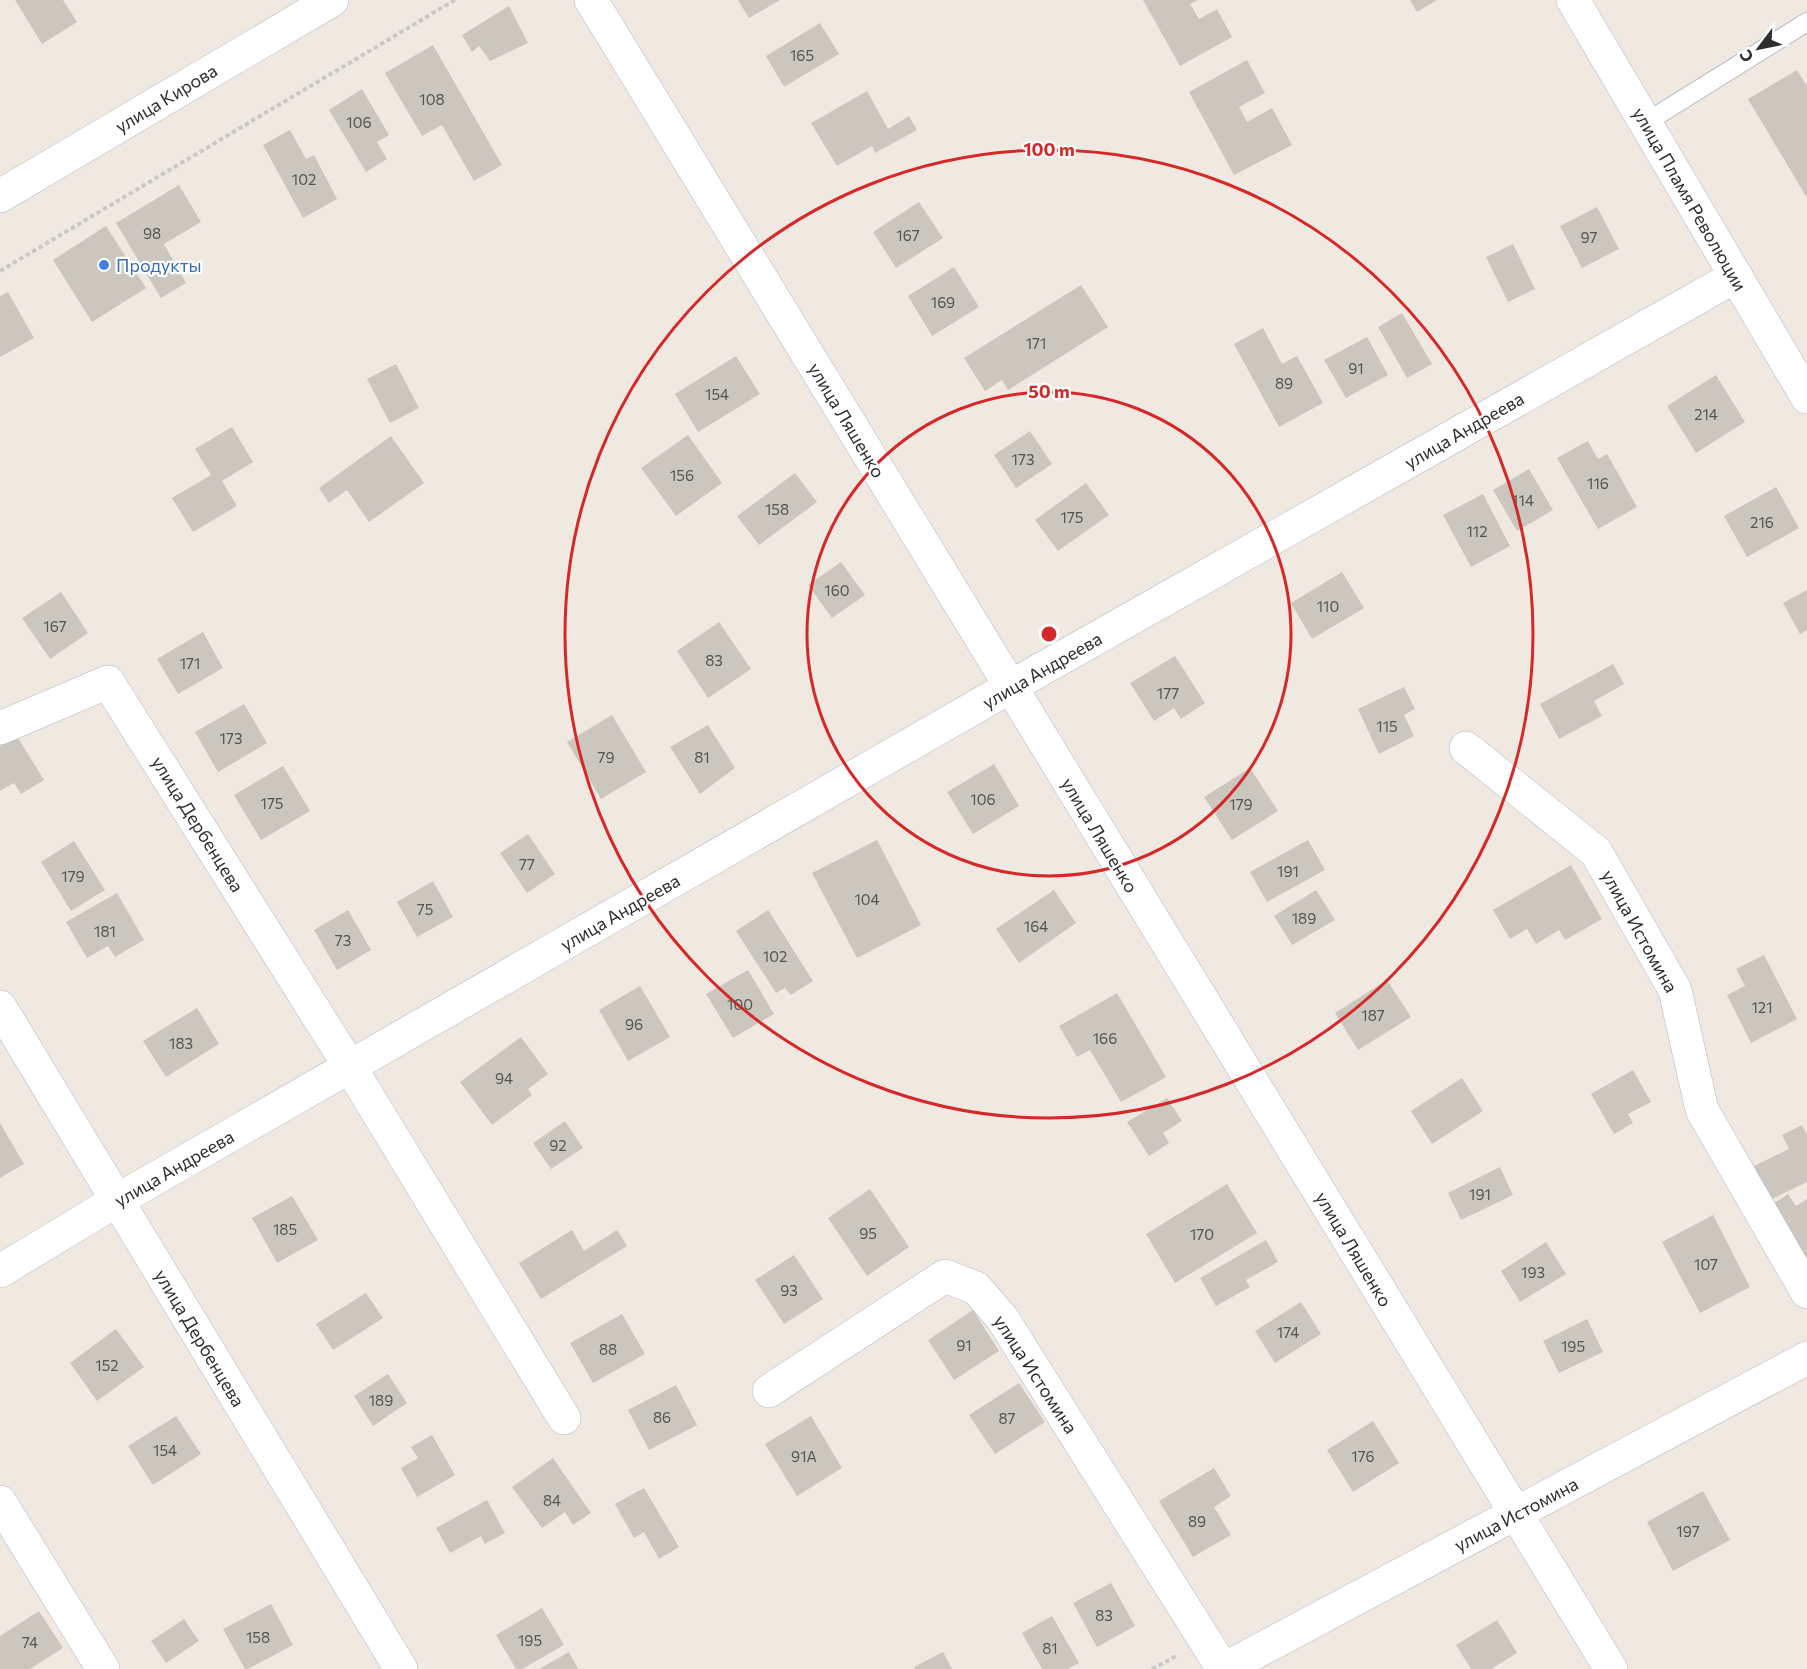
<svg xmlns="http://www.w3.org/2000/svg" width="1807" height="1669" viewBox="0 0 1807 1669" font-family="Commissioner,sans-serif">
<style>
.building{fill:#cbc7bf}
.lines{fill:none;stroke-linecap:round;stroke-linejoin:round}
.lane-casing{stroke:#b4b7c1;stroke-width:20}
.street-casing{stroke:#b4b7c1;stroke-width:34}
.secondary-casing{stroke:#b4b7c1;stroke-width:34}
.path{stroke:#c9c9c9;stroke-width:4;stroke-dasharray:4.5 3;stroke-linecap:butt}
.lane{stroke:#fff;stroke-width:18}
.street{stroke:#fff;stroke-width:33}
.secondary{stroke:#fff;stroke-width:33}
.ring{fill:none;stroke:#d62828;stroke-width:3}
.shop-dot{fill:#3f7fe0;stroke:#fff;stroke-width:2}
.labels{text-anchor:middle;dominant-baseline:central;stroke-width:4.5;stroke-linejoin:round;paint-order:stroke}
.number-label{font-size:15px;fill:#555452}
.street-label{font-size:18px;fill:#2e2e2e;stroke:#fff}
.shop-label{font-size:18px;fill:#366cbe;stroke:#fff;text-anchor:start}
.centre{fill:#d62828;stroke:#fff;stroke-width:3}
.ring-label{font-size:18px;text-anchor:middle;font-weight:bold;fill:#d62828;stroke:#fff;stroke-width:4.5;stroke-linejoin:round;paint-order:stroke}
</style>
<rect width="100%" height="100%" fill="#efe9e1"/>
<path class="building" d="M 15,0 L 63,0 L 77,22 L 42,44 Z
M 738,0 L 780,0 L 749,18 Z
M 1143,0 L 1198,0 L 1190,4 L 1199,19 L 1217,9 L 1232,37 L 1180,66 Z
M 1410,0 L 1437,0 L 1417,12 Z
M 509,6 L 528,43 L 490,61 L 479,46 L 472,52 L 462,35 Z
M 820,23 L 839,54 L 784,87 L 766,56 Z
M 433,45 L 502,165 L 474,181 L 442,125 L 422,136 L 385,73 Z
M 1247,60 L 1265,93 L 1239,107 L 1247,122 L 1272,108 L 1292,145 L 1234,175 L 1189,92 Z
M 1797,70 L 1807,86 L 1807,198 L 1748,99 Z
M 362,89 L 389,135 L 377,142 L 387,159 L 366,172 L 329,110 Z
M 867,91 L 888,129 L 909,116 L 917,130 L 875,153 L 872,146 L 837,166 L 811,123 Z
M 290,130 L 306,159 L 314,155 L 337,199 L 303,218 L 263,145 Z
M 179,185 L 201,222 L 164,244 L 186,283 L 161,298 L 116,223 Z
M 919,202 L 943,238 L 896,268 L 873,232 Z
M 1597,207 L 1619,249 L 1582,268 L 1560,226 Z
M 106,226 L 146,288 L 92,322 L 53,260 Z
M 1513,244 L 1535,289 L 1508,302 L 1486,257 Z
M 954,267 L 979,307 L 932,336 L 908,296 Z
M 1081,285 L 1108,327 L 1008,390 L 1002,380 L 985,391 L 964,358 Z
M 8,292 L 34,338 L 0,357 L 0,296 Z
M 1402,313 L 1432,364 L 1407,378 L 1378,327 Z
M 1263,328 L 1282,364 L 1297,356 L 1323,403 L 1279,427 L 1234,344 Z
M 1367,337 L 1388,375 L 1346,398 L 1324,360 Z
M 736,356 L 760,394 L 698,432 L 675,394 Z
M 396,364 L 419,408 L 390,423 L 367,379 Z
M 1716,375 L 1745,422 L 1696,453 L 1667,406 Z
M 232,427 L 253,462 L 222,481 L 237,506 L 193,532 L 172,498 L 211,475 L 195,449 Z
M 1030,431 L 1052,464 L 1016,488 L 994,455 Z
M 688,435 L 722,483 L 676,516 L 641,468 Z
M 391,436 L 424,483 L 369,522 L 347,490 L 329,503 L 319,488 Z
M 1588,441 L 1598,459 L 1607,454 L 1637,507 L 1598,529 L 1557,458 Z
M 1529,469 L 1553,510 L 1517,531 L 1493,490 Z
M 795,473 L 817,502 L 759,545 L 737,516 Z
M 1086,483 L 1109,515 L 1058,551 L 1035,520 Z
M 1776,487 L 1799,528 L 1747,557 L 1724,516 Z
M 1483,494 L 1510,546 L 1471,567 L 1443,515 Z
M 841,562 L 865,595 L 832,618 L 808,585 Z
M 1342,572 L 1364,608 L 1312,639 L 1291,603 Z
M 1807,590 L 1807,630 L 1800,634 L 1783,603 Z
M 61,592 L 88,633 L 50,659 L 22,618 Z
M 719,622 L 751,669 L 708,698 L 677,651 Z
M 203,632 L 223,668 L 178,694 L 157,659 Z
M 1175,656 L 1205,703 L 1181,719 L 1174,708 L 1154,721 L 1130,683 Z
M 1613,664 L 1624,684 L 1594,701 L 1602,716 L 1559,739 L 1540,704 Z
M 1404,687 L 1415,709 L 1404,715 L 1414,736 L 1379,754 L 1358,709 Z
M 244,704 L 267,743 L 218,772 L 195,732 Z
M 612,715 L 646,772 L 601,799 L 567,742 Z
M 708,725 L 735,768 L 700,794 L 670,747 Z
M 17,736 L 44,780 L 21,794 L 14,783 L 0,791 L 0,746 Z
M 994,764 L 1019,806 L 973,834 L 947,792 Z
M 283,766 L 310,811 L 261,840 L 234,795 Z
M 1250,768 L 1278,811 L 1232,840 L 1204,797 Z
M 528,834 L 555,874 L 527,893 L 500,853 Z
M 877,840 L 921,925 L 857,958 L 812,873 Z
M 1308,840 L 1325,870 L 1267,902 L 1250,872 Z
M 74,841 L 105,890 L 71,911 L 41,862 Z
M 1571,865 L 1602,919 L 1565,940 L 1559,930 L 1536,944 L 1527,929 L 1510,939 L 1493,910 Z
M 433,881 L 453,917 L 417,937 L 397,902 Z
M 1054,890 L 1076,923 L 1019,963 L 996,929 Z
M 1316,890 L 1335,920 L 1292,945 L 1274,916 Z
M 117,893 L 144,940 L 115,957 L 108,946 L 87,958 L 66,922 Z
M 348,910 L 371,950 L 337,970 L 314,930 Z
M 768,910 L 813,981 L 791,995 L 785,988 L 776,993 L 736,931 Z
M 1764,955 L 1797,1019 L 1751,1043 L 1727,995 L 1745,986 L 1736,969 Z
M 748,970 L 774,1014 L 733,1038 L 706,994 Z
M 1387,980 L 1411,1017 L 1358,1050 L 1335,1013 Z
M 640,986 L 670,1037 L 628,1061 L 599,1010 Z
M 1117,993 L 1166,1077 L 1121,1102 L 1090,1050 L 1077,1057 L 1059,1026 Z
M 197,1008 L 219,1044 L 166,1077 L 143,1041 Z
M 521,1037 L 548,1074 L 528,1089 L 532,1095 L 492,1125 L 460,1082 Z
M 1633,1070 L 1651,1102 L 1628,1114 L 1633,1123 L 1614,1134 L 1591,1094 Z
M 1462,1078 L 1483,1111 L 1432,1144 L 1411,1111 Z
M 1167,1098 L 1182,1121 L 1163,1133 L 1169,1143 L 1149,1156 L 1127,1122 Z
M 565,1121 L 583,1148 L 551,1169 L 533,1143 Z
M 0,1123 L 24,1164 L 0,1178 Z
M 1802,1125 L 1807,1135 L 1807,1182 L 1770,1200 L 1754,1166 L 1789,1149 L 1782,1135 Z
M 1500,1167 L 1513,1195 L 1461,1220 L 1448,1193 Z
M 1227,1184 L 1257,1233 L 1175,1283 L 1146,1234 Z
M 870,1189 L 909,1247 L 867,1276 L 828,1218 Z
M 1788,1194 L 1796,1206 L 1807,1199 L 1807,1271 L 1767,1208 Z
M 292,1196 L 318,1240 L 277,1263 L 252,1218 Z
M 1713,1215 L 1750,1287 L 1700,1313 L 1662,1242 Z
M 572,1230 L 584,1251 L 617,1230 L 627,1246 L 541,1299 L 519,1263 Z
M 1266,1240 L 1278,1262 L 1246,1280 L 1250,1287 L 1216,1306 L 1200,1278 Z
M 1546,1242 L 1566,1274 L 1520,1302 L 1501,1271 Z
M 794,1255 L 823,1299 L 784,1324 L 755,1280 Z
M 366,1293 L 383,1318 L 333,1350 L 316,1324 Z
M 1301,1302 L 1321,1334 L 1275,1363 L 1255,1331 Z
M 973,1310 L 999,1351 L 954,1380 L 928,1340 Z
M 622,1314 L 645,1354 L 593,1383 L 570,1343 Z
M 1587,1319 L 1603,1352 L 1559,1373 L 1543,1341 Z
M 116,1329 L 144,1367 L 97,1401 L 70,1363 Z
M 388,1374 L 407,1403 L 373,1426 L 354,1396 Z
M 1019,1383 L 1045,1422 L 995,1454 L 969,1415 Z
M 676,1385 L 697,1425 L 649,1450 L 628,1410 Z
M 176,1416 L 201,1454 L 153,1485 L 128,1446 Z
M 811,1416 L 842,1468 L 797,1496 L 765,1444 Z
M 1373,1421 L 1399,1463 L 1353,1492 L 1327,1450 Z
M 432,1435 L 455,1475 L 417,1497 L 401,1468 L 418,1458 L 411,1447 Z
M 553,1458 L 591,1513 L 573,1525 L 565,1512 L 542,1528 L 512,1487 Z
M 1214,1468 L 1231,1496 L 1214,1507 L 1231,1535 L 1193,1557 L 1159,1501 Z
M 644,1488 L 679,1547 L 659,1559 L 644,1532 L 634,1538 L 615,1504 Z
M 1703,1491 L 1730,1540 L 1673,1571 L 1647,1522 Z
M 487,1500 L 505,1533 L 485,1544 L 481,1536 L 450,1553 L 436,1528 Z
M 1111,1583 L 1135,1626 L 1097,1647 L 1073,1603 Z
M 271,1604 L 293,1645 L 248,1669 L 245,1669 L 223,1629 Z
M 542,1608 L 564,1645 L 522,1669 L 516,1669 L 496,1635 Z
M 39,1611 L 63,1648 L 30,1669 L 0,1669 L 0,1636 Z
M 1052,1616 L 1079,1663 L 1068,1669 L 1042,1669 L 1022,1633 Z
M 184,1619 L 199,1641 L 166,1663 L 151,1641 Z
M 1497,1620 L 1517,1653 L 1491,1669 L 1471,1669 L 1456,1645 Z
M 569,1652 L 578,1669 L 539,1669 Z
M 943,1652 L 952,1669 L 915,1669 L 914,1667 Z"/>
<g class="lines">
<g class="lane-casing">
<path id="lane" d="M 1645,123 L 1807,22"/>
</g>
<g class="street-casing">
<path id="street" d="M 591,0 L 1611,1669
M 0,728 L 108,682 L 350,1067 L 564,1418
M 1466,748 L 1596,852 L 1675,990 L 1702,1110 L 1807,1292
M 0,1007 L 401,1669
M 0,1271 L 116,1201 L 1010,687 L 1736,276
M 769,1391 L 945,1276 L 976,1288 L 1002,1318 L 1223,1669
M 0,1502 L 103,1669
M 1224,1669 L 1807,1358"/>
</g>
<g class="secondary-casing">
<path id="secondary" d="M 1573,0 L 1807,397
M 0,196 L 332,0"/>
</g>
<path class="path" d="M 0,271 L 455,0
M 1152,1669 L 1178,1655"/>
<use href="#lane" class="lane"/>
<use href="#street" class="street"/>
<use href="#secondary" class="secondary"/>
</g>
<g class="ring">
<circle cx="1049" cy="634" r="242"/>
<circle cx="1049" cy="634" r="484"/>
</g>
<circle class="shop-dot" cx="104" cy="265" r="6"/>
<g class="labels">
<g class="number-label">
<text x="802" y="55">165</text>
<text x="432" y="99">108</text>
<text x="359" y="122">106</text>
<text x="304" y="179">102</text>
<text x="152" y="233">98</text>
<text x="908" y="235">167</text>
<text x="1589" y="237">97</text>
<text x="943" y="302">169</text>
<text x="1036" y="343">171</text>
<text x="1356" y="368">91</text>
<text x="1284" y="383">89</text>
<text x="717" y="394">154</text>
<text x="1706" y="414">214</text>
<text x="1023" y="459">173</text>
<text x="682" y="475">156</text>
<text x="1598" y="483">116</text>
<text x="1523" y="500">114</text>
<text x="777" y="509">158</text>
<text x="1072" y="517">175</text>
<text x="1762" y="522">216</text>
<text x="1477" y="531">112</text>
<text x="837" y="590">160</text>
<text x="1328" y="606">110</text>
<text x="55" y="626">167</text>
<text x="714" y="660">83</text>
<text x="190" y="663">171</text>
<text x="1168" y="693">177</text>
<text x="1387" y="726">115</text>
<text x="231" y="738">173</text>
<text x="606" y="757">79</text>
<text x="702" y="757">81</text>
<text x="983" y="799">106</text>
<text x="272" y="803">175</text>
<text x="1241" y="804">179</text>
<text x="527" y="864">77</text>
<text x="1288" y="871">191</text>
<text x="73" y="876">179</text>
<text x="867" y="899">104</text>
<text x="425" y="909">75</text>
<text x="1304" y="918">189</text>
<text x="1036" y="926">164</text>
<text x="105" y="931">181</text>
<text x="343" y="940">73</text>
<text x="775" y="956">102</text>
<text x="740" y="1004">100</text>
<text x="1762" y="1007">121</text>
<text x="1373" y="1015">187</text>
<text x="634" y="1024">96</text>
<text x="1105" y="1038">166</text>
<text x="181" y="1043">183</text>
<text x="504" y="1078">94</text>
<text x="558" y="1145">92</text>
<text x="1480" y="1194">191</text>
<text x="285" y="1229">185</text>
<text x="868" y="1233">95</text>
<text x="1202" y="1234">170</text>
<text x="1706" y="1264">107</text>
<text x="1533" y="1272">193</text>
<text x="789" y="1290">93</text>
<text x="1288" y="1332">174</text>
<text x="964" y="1345">91</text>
<text x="1573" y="1346">195</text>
<text x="608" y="1349">88</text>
<text x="107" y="1365">152</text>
<text x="381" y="1400">189</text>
<text x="662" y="1417">86</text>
<text x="1007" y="1418">87</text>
<text x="165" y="1450">154</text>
<text x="804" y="1456">91А</text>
<text x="1363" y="1456">176</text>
<text x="552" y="1500">84</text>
<text x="1197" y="1521">89</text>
<text x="1688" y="1531">197</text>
<text x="1104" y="1615">83</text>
<text x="258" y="1637">158</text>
<text x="530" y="1640">195</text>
<text x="30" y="1642">74</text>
<text x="1050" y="1648">81</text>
</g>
<g class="street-label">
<text transform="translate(166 98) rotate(-31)">улица Кирова</text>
<text transform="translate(1690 199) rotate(60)">улица Пламя Революции</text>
<text transform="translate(847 420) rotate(59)">улица Ляшенко</text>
<text transform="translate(1464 430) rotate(-30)">улица Андреева</text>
<text transform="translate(1042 670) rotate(-30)">улица Андреева</text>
<text transform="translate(198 824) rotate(58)">улица Дербенцева</text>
<text transform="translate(1100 835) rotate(59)">улица Ляшенко</text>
<text transform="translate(620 912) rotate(-30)">улица Андреева</text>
<text transform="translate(1640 931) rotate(61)">улица Истомина</text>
<text transform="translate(174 1168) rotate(-30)">улица Андреева</text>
<text transform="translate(1354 1249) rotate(59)">улица Ляшенко</text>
<text transform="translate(200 1338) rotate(59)">улица Дербенцева</text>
<text transform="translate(1036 1374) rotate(57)">улица Истомина</text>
<text transform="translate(1516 1514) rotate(-28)">улица Истомина</text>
</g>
<g class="shop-label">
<text x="116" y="265">Продукты</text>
</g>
</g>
<circle cx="1049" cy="634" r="9" class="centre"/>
<g class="ring-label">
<text x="1049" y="156">100 m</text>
<text x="1049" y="398">50 m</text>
</g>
<g transform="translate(1759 48) rotate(238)" stroke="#ffffff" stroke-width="4.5" paint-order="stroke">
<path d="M0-4.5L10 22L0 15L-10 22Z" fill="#2e2e2e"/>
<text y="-9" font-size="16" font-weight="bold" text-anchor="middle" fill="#2e2e2e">С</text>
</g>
</svg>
